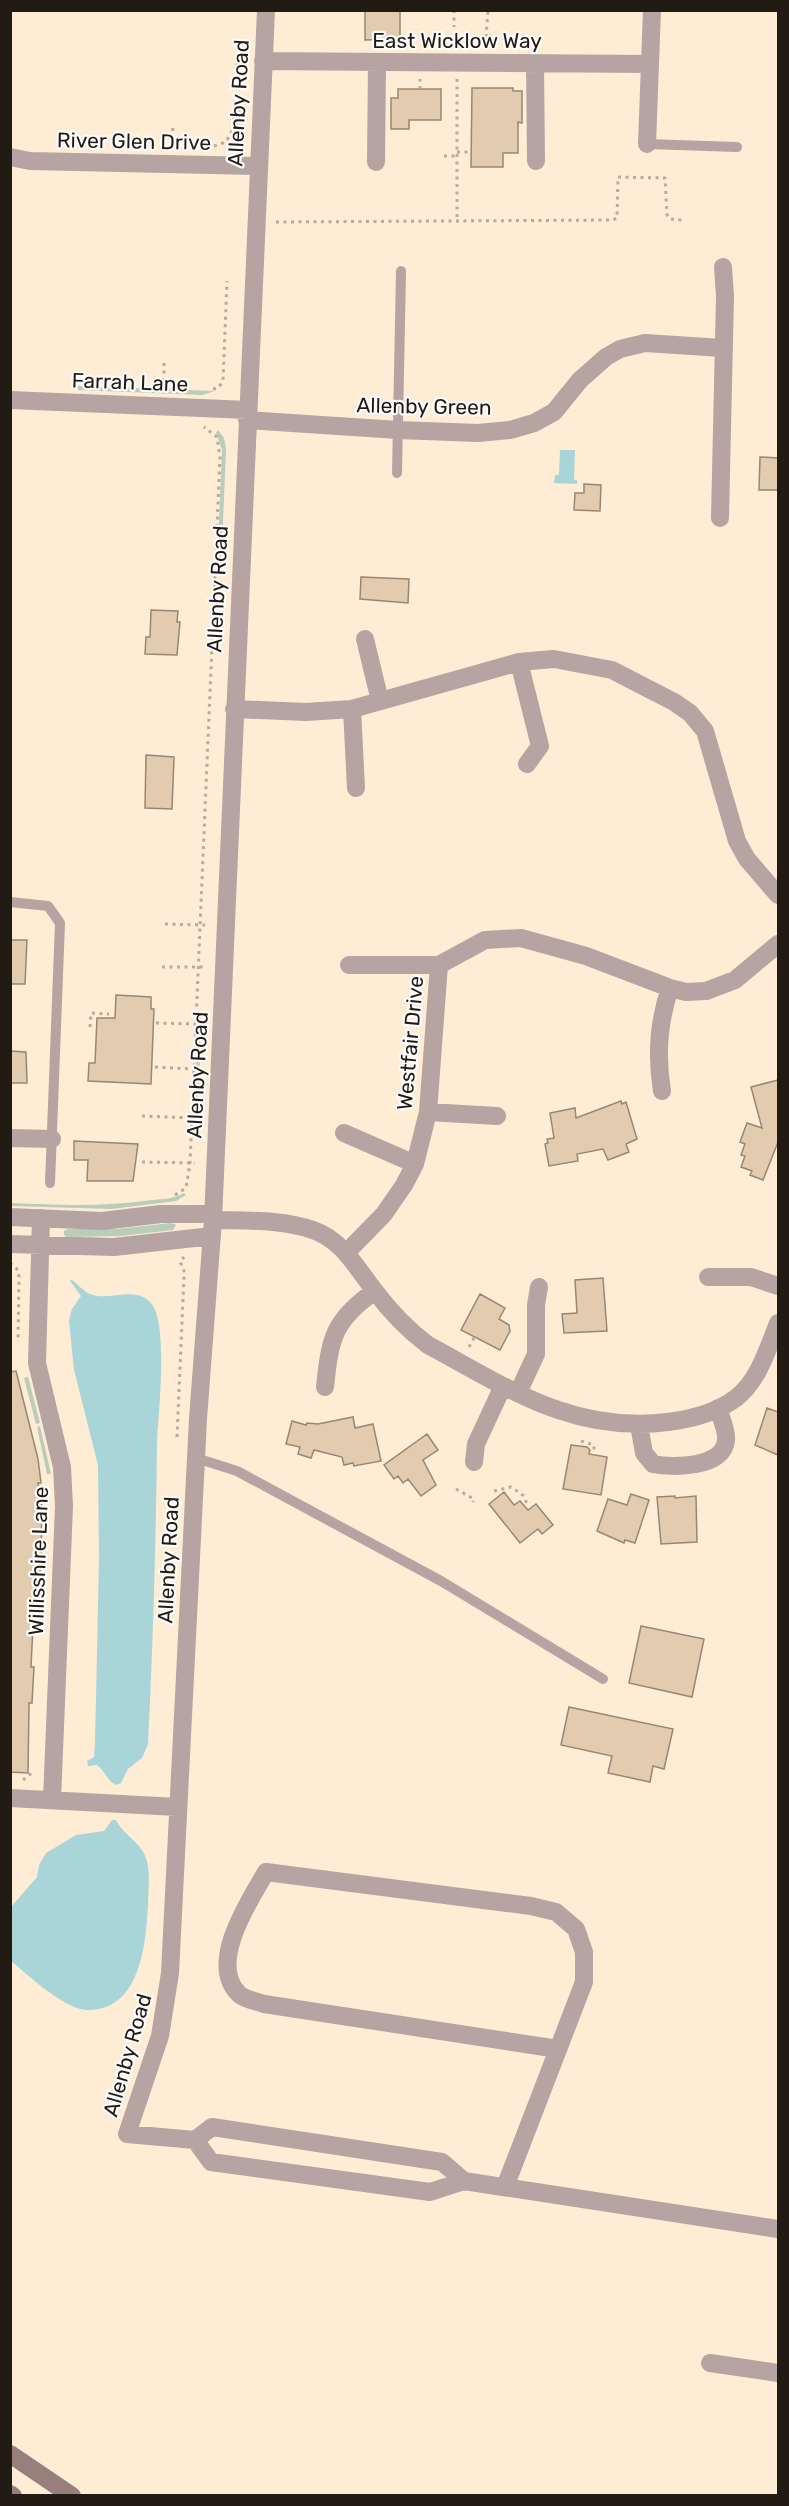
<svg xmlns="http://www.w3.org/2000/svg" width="789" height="2506" viewBox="0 0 789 2506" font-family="Rubik,sans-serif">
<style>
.green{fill:#b8cdba}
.water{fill:#a9d5d8}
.building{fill:#e2cbae;stroke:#988773;stroke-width:1.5}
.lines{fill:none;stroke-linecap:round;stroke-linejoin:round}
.path{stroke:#b9ab98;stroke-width:3;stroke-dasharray:3 4.5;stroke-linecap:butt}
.service{stroke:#b5a4a1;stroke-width:10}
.minor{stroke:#b5a4a1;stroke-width:18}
.secondary{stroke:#987f7b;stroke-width:18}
.labels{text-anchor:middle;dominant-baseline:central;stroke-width:4.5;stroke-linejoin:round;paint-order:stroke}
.street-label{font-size:21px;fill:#211b13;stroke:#fcfcfc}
</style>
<rect width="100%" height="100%" fill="#feecd5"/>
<path class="green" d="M 237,98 L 241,99 L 240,126 L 235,140 L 231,138 L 236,128 Z
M 78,386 L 215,391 L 202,395 L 78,390 Z
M 218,430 L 224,438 L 226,449 L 221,570 L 217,570 L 222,449 L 216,433 Z
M 198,1025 L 201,1025 L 198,1119 L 194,1119 Z
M 184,1193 L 186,1195 L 176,1201 L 112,1209 L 11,1206 L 11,1203 C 58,1205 105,1207 152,1200 C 163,1199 174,1199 184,1193 Z
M 171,1223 L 176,1225 L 173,1230 L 121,1236 L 66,1237 L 64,1235 L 64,1231 L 68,1229 L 116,1229 Z
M 28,1377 L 40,1423 L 36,1424 L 24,1378 Z
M 40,1426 L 51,1474 L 47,1474 L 37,1427 Z"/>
<path class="water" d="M 560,450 L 575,450 L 574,480 L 577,480 L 577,484 L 554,483 L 555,475 L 559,475 Z
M 72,1280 C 78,1284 83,1291 90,1294 C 109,1302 135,1285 151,1303 C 169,1324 158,1414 157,1443 C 156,1543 153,1643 148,1744 L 142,1758 L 128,1769 L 121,1783 L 116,1785 C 107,1781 106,1772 97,1765 L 88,1766 L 87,1761 L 94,1757 L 95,1743 L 99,1559 L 98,1465 L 74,1370 L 69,1321 L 72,1309 L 81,1296 L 70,1281 Z
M 112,1820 L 116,1820 C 124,1836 140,1841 146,1858 C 151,1873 148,1889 148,1904 C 146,1943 141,2011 87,2010 C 64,2009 28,1975 11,1961 L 11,1907 L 37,1877 L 39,1865 L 46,1853 L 76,1835 L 104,1831 Z"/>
<path class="building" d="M 365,10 L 400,10 L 400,39 L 365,40 Z
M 472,88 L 513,88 L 513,91 L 522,91 L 522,123 L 518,122 L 518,153 L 503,153 L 503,167 L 471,167 Z
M 398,89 L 441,89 L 441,120 L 409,120 L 409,129 L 391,129 L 391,98 L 398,98 Z
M 760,457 L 778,458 L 778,490 L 759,490 Z
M 584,484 L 601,485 L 600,511 L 574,510 L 575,493 L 584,493 Z
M 361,577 L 409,579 L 408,603 L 360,599 Z
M 151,610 L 178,611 L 177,622 L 180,622 L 177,655 L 145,654 L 146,637 L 150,637 Z
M 146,755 L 174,757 L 172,809 L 145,808 Z
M 10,940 L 27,940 L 25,984 L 10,984 Z
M 116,995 L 151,997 L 151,1009 L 154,1009 L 151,1084 L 88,1081 L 89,1063 L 95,1063 L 97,1018 L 115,1018 Z
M 10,1051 L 26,1052 L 27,1083 L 10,1083 Z
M 778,1080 L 778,1142 L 763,1180 L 750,1175 L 752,1171 L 741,1167 L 745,1156 L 741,1155 L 745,1144 L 740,1142 L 747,1123 L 762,1128 L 751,1087 Z
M 621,1101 L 622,1104 L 626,1102 L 637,1139 L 626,1144 L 629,1152 L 608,1160 L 603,1149 L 577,1154 L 578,1161 L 549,1166 L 545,1144 L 548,1143 L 547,1139 L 554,1138 L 550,1113 L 575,1108 L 576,1118 Z
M 74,1141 L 138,1144 L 133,1181 L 87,1181 L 88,1160 L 74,1160 Z
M 603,1278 L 607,1331 L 564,1333 L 562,1314 L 577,1313 L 575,1280 Z
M 480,1294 L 505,1308 L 499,1319 L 509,1325 L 510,1331 L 500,1350 L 461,1330 Z
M 16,1371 L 38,1459 L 41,1483 L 38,1483 L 42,1506 L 41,1558 L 37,1621 L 33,1620 L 33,1626 L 31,1667 L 34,1667 L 32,1703 L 29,1703 L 28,1773 L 10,1772 L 10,1372 Z
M 767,1408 L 778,1412 L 778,1455 L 755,1445 Z
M 353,1417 L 355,1428 L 373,1424 L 381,1461 L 354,1466 L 353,1463 L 344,1465 L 342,1457 L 314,1450 L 311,1458 L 298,1454 L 300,1447 L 286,1444 L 292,1421 L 306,1425 L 307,1423 L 318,1424 Z
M 427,1434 L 438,1450 L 423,1460 L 436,1485 L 421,1496 L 408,1479 L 403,1483 L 398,1476 L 394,1479 L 384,1465 Z
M 571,1445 L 587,1447 L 590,1450 L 589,1454 L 607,1457 L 601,1495 L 563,1489 Z
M 504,1492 L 514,1505 L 520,1501 L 528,1510 L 536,1504 L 553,1525 L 542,1534 L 538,1529 L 520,1543 L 489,1504 Z
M 631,1494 L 649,1500 L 635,1543 L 625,1540 L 624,1543 L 597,1531 L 608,1499 L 627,1505 Z
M 675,1496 L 675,1498 L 696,1496 L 697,1542 L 661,1544 L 657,1497 Z
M 641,1626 L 704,1639 L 692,1697 L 629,1683 Z
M 569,1707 L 673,1729 L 664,1769 L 653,1766 L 650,1782 L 608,1773 L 612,1756 L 561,1745 Z"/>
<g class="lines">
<path class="path" d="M 454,10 L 454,27
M 486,37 L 488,10
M 457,79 L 457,221
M 420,89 L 420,79
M 172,146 L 173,124
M 214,146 L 226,142 L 233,129 L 237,59
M 457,152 L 471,152
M 444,156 L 457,156
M 276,222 L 613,220 L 617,218 L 618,177 L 665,178 L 667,215 L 670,219 L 682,220
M 164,363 L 164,388
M 213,389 L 218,388 L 223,381 L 227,281
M 165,924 L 205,925
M 162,967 L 203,967
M 156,1023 L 196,1024
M 90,1027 L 91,1013 L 109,1014
M 155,1067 L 194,1069
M 142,1116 L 192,1118
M 142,1162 L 195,1163
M 175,1195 L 186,1188 L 190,1163 L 220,457 L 217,437 L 204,427
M 10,1263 L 18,1270 L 19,1277 L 18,1342
M 469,1347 L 474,1338
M 177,1437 L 184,1276 L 184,1269 L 180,1262 L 184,1257
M 581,1441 L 594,1445 L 594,1453
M 456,1489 L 474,1499 L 473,1502
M 494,1491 L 511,1487 L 524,1496 L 527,1504
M 23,1780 L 34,1771
M 116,2099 L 123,2084"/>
<path class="service" d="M 647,144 L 737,147
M 397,473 L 401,271
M 10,902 L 48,906 L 60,923 L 50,1183
M 196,1458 L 237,1471 L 441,1581 L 603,1679"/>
<path class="minor" d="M 263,61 L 650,64
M 535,63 L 536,161
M 647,144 L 652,10
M 10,157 L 30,161 L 257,166
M 376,162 L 377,62
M 10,400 L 248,410
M 247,420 L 398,430 L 478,433 L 510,430 L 534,423 L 554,412 L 580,380 L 606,357 L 620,349 L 645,343 L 722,348
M 720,518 L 725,296 L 723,267
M 365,639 L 380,701
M 519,662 L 540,746 L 527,764
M 234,709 L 306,712 L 352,709 L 519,662 L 554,659 L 612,670 L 674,702 L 690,713 L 705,731 L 737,841 L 747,859 L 778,895
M 352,709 L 356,788
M 349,965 L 439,965
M 662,1091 C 656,1055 658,1023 670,988
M 428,1112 L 497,1116
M 344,1133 L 415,1164
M 10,1138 L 52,1139
M 10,1217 L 102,1221 L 161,1214 L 213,1214
M 41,1218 L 37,1363 L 62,1467 L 64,1506 L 52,1800
M 213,1220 C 245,1221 282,1219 313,1230 C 342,1240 356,1267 374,1290 C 389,1310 408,1330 428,1345 C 508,1388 573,1434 668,1422 C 692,1419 716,1413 736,1398 C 759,1380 768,1348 778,1323
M 10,1244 L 114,1247 L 212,1236
M 347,1252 L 384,1214 L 404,1185 L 415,1164 L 428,1112 L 439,965 L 485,940 L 521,938 L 586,956 L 670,988 L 686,992 L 706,991 L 735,980 L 778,944
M 708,1277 L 751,1277 L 778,1286
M 325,1387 C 330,1339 333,1320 375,1291
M 518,1393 L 536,1354 L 536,1305 L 539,1287
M 639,1425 L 644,1453 L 653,1464 C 673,1468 724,1468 726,1440 C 727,1430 721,1418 718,1408
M 474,1462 L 476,1444 L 503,1386
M 10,1798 L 177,1807
M 195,2140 L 127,2134 L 160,2036 L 170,1973 L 198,1419 L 213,1220 L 266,10
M 464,2181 L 442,2162 L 212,2127 L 195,2140 L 211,2162 L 430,2192 L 464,2181 L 778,2229
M 505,2187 L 584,1982 L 584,1952 L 576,1929 L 556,1912 L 531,1906 L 266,1872 C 250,1900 208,1962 238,1993 C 243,1999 256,2001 264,2004 L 558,2049
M 710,2363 L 778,2373"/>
<path class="secondary" d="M 10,2454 L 72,2496
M 10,2494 L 13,2496"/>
</g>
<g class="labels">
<g class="street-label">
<text x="457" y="40">East Wicklow Way</text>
<text transform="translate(238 103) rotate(-87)">Allenby Road</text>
<text transform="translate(134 141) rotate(1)">River Glen Drive</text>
<text transform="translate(130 382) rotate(2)">Farrah Lane</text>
<text transform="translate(424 406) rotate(1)">Allenby Green</text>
<text transform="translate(217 589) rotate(-87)">Allenby Road</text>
<text transform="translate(410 1043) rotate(-85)">Westfair Drive</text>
<text transform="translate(197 1075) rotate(-87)">Allenby Road</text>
<text transform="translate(168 1560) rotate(-87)">Allenby Road</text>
<text transform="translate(38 1561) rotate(-88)">Willisshire Lane</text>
<text transform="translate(127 2055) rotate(-74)">Allenby Road</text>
</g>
</g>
<rect width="789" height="2506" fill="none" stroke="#211b13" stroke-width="24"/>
</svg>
